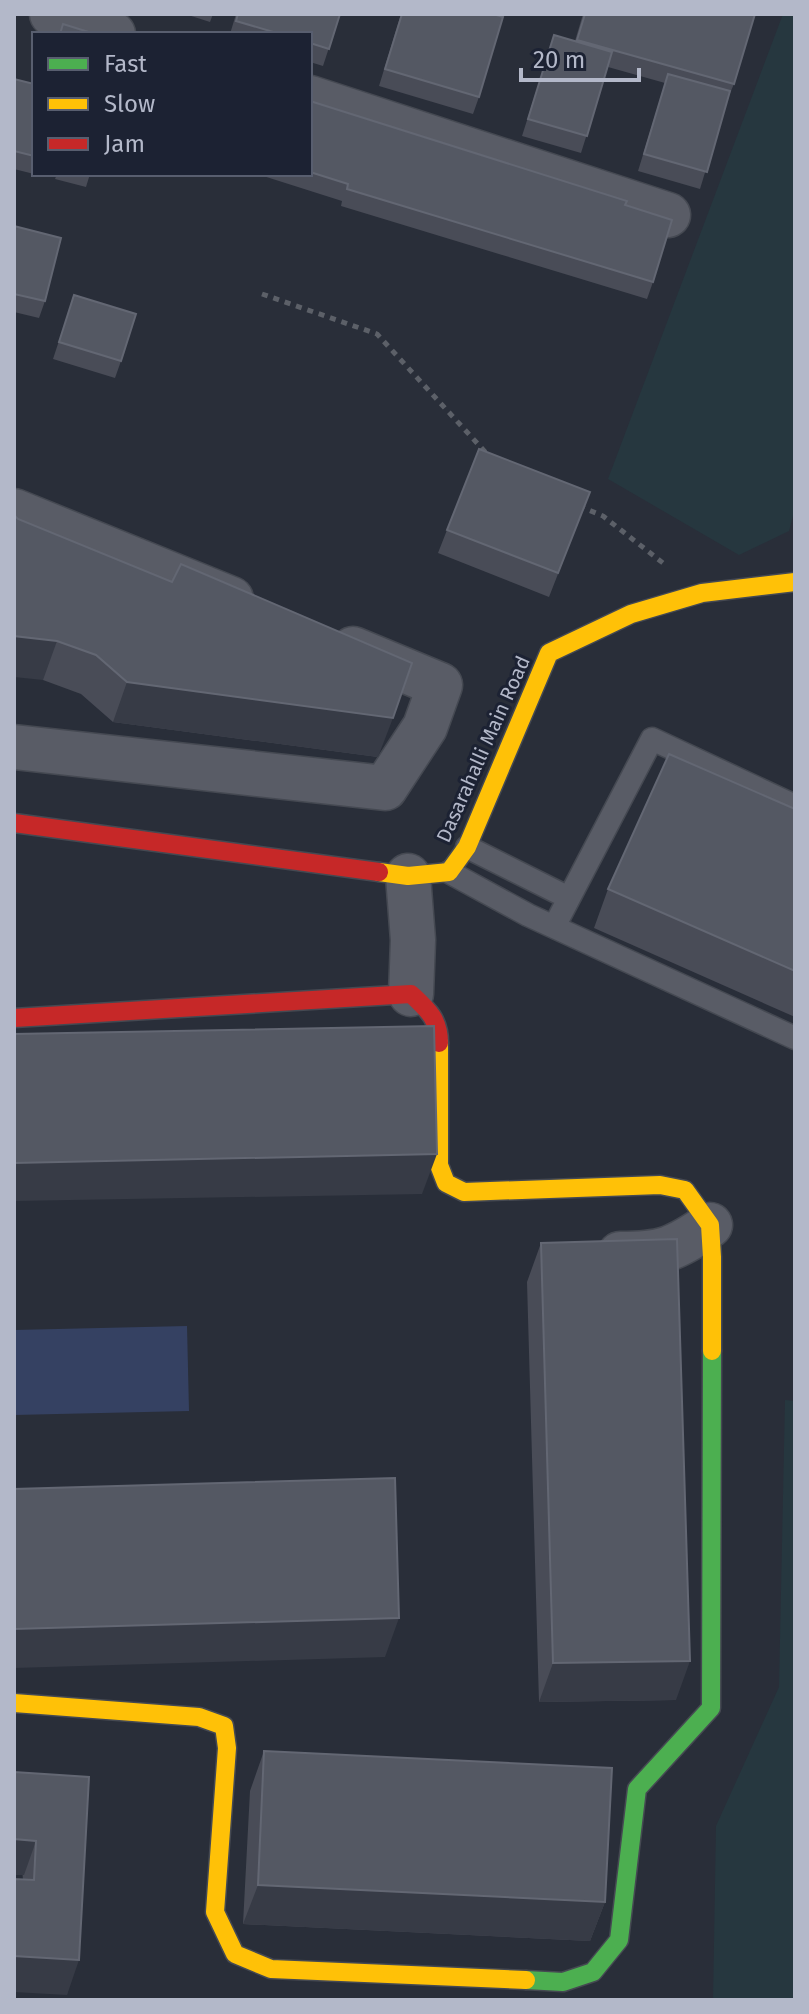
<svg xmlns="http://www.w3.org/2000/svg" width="809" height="2014" viewBox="0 0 809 2014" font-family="'Fira Sans',sans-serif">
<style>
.green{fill:#26373f}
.water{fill:#354162}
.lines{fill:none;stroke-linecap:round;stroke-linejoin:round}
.lane-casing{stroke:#454952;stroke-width:25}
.street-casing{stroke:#454952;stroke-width:47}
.fast-casing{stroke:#454952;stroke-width:21}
.slow-casing{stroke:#454952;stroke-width:21}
.jam-casing{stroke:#454952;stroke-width:21}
.path{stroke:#5c6068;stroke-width:5;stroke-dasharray:6 6;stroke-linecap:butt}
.lane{stroke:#595c66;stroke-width:22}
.street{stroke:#595c66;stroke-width:44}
.fast{stroke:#4caf50;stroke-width:18}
.slow{stroke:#ffc107;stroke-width:18}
.jam{stroke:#c62828;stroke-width:18}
.wall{fill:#494c57}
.shaded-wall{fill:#373b46}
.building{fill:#545863;stroke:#636773;stroke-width:2}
.labels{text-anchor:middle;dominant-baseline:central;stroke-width:6;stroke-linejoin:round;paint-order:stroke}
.street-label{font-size:20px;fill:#b3b8c9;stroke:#1c2233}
</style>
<rect width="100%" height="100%" fill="#292e39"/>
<path class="green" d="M 783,14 L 795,14 L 795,508 L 789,531 L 739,555 L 608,479 Z
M 785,1400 L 795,1401 L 795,2000 L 713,2000 L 716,1826 L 779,1687 Z"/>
<path class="water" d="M 187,1326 L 189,1411 L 14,1415 L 14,1330 Z"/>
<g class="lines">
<g class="lane-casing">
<path id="lane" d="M 467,847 L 569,898
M 449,872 L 528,915 L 795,1038
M 554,927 L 652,739 L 795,806"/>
</g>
<g class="street-casing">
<path id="street" d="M 52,14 L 113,34
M 310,98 L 668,215
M 14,511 L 231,599
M 14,747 L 385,788 L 425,727 L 440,685 L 353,649
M 408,876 L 413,940 L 411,994
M 620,1254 C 663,1254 675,1249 710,1225"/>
</g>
<g class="fast-casing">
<path id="fast" d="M 526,1980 L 563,1982 L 593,1972 L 619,1940 L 637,1789 L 711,1708 L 712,1351"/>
</g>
<g class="slow-casing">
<path id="slow" d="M 379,872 L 408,876 L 449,872 L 467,847 L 549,653 L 631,614 L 702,593 L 795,582
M 439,1043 L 439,1165 L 446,1183 L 464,1192 L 660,1185 L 685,1190 L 710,1225 L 712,1257 L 712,1351
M 14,1703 L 199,1717 L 224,1726 L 227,1748 L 215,1912 L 235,1954 L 271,1969 L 526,1980"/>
</g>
<g class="jam-casing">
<path id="jam" d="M 14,823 L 379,872
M 14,1018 L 411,994 C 428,1010 439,1019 439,1043"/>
</g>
<path class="path" d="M 262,294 L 377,334 L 488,455
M 579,506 L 603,516 L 663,563"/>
<use href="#lane" class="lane"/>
<use href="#street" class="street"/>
<use href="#fast" class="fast"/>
<use href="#slow" class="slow"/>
<use href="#jam" class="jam"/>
</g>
<path class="wall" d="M 185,14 L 213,14 L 210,22 Z
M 236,14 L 340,14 L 323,66 L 310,62 L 310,34 L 230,34 Z
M 401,14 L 493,14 L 479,97 L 473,114 L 379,86 Z
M 583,14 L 755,14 L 734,84 L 727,100 L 700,189 L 638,171 L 665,83 L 608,67 L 581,153 L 522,136 L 554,35 L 575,41 Z
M 14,79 L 34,84 L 34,174 L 14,169 Z
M 310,101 L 625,205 L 653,282 L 647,299 L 341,206 L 342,201 L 257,174 L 310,174 Z
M 57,174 L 90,174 L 86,187 L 55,179 Z
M 14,226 L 45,301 L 39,318 L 14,312 Z
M 74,295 L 121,361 L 115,378 L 53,359 Z
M 590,492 L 549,597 L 438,553 L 447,530 Z
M 18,519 L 378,757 L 113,722 L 81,694 L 43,680 Z
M 795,809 L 795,1017 L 594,928 L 608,889 Z
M 541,1243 L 676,1700 L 539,1702 L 527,1282 Z
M 264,1751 L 605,1902 L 590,1941 L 243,1924 L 250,1791 Z
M 14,1772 L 89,1777 L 67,1995 L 23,1880 Z"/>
<path class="shaded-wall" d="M 14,636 L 57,641 L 43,680 L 14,677 Z
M 127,682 L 393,718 L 378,757 L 113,722 Z
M 437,1154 L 422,1194 L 14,1201 L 14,1163 Z
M 399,1618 L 385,1657 L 14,1668 L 14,1629 Z
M 690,1661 L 676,1700 L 539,1702 L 553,1663 Z
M 14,1839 L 36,1841 L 24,1875 L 14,1875 Z
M 258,1885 L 605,1902 L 590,1941 L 243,1924 Z
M 14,1956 L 79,1960 L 67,1995 L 14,1992 Z"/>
<path class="building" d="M 238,14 L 340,14 L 329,49 L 310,43 L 310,34 L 280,34 L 236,21 Z
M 402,14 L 493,14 L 503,17 L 479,97 L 385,69 Z
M 585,14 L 755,14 L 734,84 L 577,40 Z
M 63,24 L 95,34 L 60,34 Z
M 554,35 L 612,52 L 587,136 L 528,119 Z
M 668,74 L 730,91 L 707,172 L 644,154 Z
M 14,79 L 34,84 L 34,156 L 14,151 Z
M 310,101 L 627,201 L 625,205 L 672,220 L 653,282 L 347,189 L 348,184 L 310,172 Z
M 14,226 L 61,238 L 45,301 L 14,294 Z
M 74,295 L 136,314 L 121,361 L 59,342 Z
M 479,449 L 590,492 L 558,573 L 447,530 Z
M 14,515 L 18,519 L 172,582 L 181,564 L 412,663 L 393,718 L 127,682 L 96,655 L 57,641 L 14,636 Z
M 669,754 L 795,809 L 795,971 L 608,889 Z
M 434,1026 L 437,1154 L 14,1163 L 14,1034 Z
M 677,1239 L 690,1661 L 553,1663 L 541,1243 Z
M 395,1478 L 399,1618 L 14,1629 L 14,1489 Z
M 264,1751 L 612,1768 L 605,1902 L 258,1885 Z
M 14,1772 L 89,1777 L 79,1960 L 14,1956 L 14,1879 L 34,1880 L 36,1841 L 14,1839 Z"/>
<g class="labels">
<g class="street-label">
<text transform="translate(483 749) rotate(-66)">Dasarahalli Main Road</text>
</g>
</g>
<rect width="809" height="2014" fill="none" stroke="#b3b8c9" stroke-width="32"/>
<rect x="32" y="32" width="280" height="144" fill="#1c2233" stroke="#585e6f" stroke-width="2"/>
<rect x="48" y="58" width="40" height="12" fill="#4caf50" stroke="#585e6f" stroke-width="2"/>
<text x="104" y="72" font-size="24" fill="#b3b8c9">Fast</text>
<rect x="48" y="98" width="40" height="12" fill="#ffc107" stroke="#585e6f" stroke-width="2"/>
<text x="104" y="112" font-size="24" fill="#b3b8c9">Slow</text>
<rect x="48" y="138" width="40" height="12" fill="#c62828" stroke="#585e6f" stroke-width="2"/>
<text x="104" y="152" font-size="24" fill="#b3b8c9">Jam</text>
<path d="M521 68v12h118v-12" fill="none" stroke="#b3b8c9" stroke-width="4"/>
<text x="533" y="68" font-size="24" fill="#b3b8c9" stroke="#1c2233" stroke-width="6" paint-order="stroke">20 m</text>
</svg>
